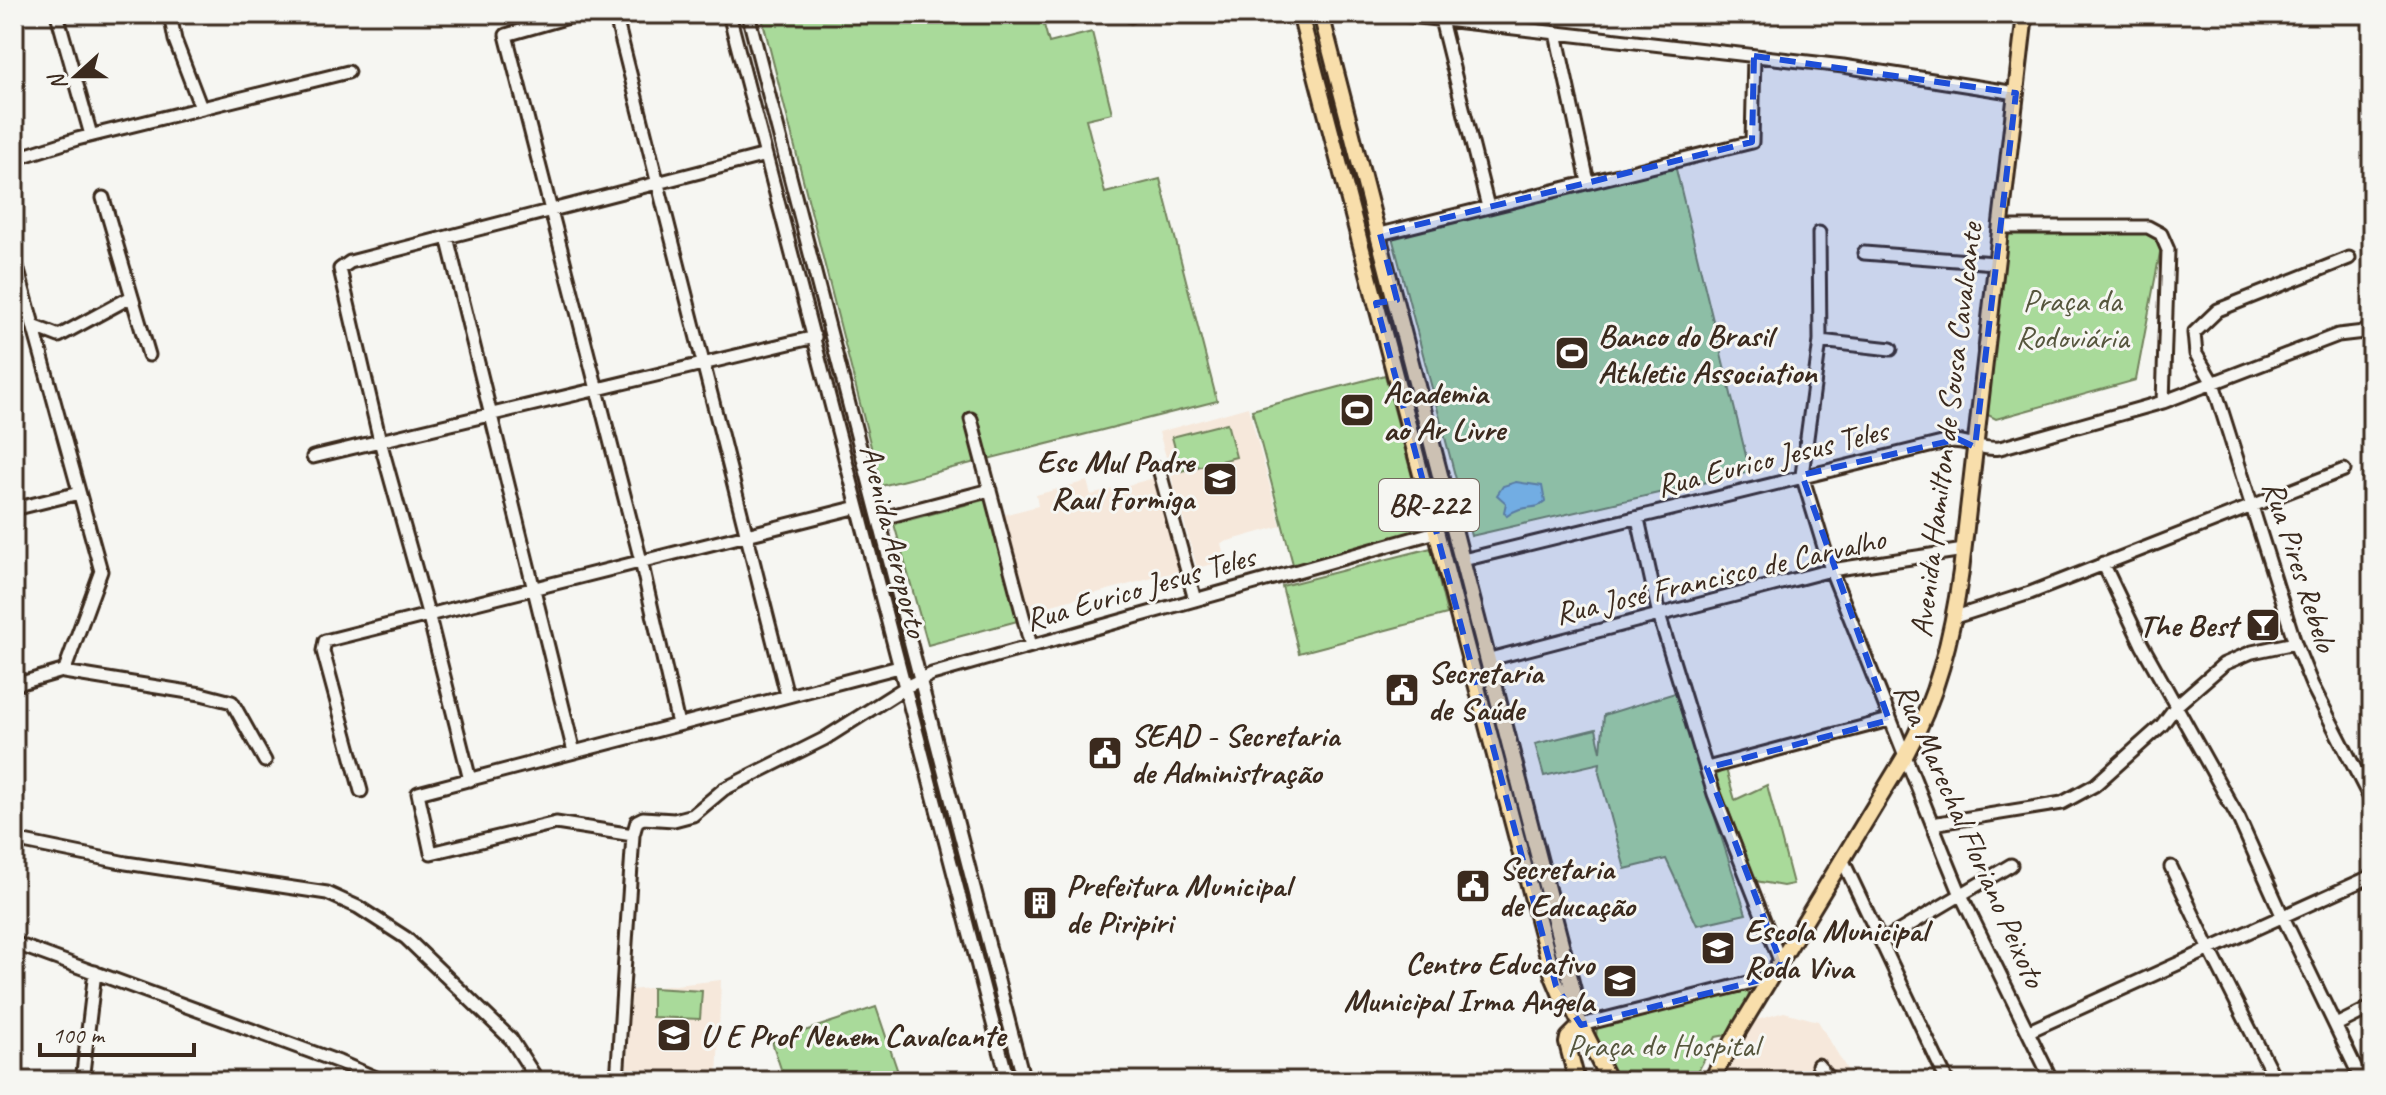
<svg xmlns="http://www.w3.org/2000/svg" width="2386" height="1095" viewBox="0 0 2386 1095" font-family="Caveat,sans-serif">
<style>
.built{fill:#f6e8db}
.green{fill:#a9da9a;stroke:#72825c;stroke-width:2}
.water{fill:#87c5e7;stroke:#698797;stroke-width:2}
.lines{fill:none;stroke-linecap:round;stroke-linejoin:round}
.minor-casing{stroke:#3b2a1e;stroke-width:17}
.major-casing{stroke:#3b2a1e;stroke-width:20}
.minor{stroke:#f6f6f2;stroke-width:11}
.major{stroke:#f8deab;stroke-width:14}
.marked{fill:#1d4ed8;fill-opacity:0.2;stroke:#1d4ed8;stroke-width:6;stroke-dasharray:16 10;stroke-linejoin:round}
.labels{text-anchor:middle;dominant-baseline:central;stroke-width:6;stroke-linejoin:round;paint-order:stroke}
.shield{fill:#f6f6f2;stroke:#73675e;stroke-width:2}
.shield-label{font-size:30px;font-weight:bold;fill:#3b2a1e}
.park-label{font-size:32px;fill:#56563d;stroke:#f6f6f2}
.poi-label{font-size:32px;font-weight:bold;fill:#3b2a1e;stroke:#f6f6f2;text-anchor:start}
.street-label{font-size:32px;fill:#3b2a1e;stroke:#f6f6f2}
</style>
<rect width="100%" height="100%" fill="#f6f6f2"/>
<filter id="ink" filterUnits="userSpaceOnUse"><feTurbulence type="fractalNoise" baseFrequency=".0125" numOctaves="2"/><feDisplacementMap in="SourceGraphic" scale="16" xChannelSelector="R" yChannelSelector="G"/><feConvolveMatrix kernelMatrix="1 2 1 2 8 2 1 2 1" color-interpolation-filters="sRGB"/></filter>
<g filter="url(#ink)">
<path class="built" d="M 1248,407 L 1281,526 L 1221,543 L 1225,561 L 1197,568 L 1159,432 Z
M 1154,478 L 1179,571 L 1029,611 L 1003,515 L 1038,506 L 1036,495 L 1087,481 L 1091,495 Z
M 721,980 L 717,1081 L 626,1081 L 631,990 Z
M 1784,1012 L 1818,1021 L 1854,1081 L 1720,1081 L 1750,1022 Z"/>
<path class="green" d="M 761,14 L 1041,14 L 1049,43 L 1092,32 L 1112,113 L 1086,119 L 1105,193 L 1160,179 L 1217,401 L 881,486 Z
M 1304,14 L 1312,14 L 1385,285 L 1380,288 L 1378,278 L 1372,272 Z
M 1674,161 L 1750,472 L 1471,536 L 1391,233 Z
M 2012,232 L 2151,233 L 2162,242 L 2136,380 L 1996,419 L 1986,414 L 2005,236 Z
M 1386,308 L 1396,327 L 1453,545 L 1450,548 L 1445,546 L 1382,310 Z
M 1385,375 L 1427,533 L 1294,568 L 1252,410 Z
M 1227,423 L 1236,457 L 1181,471 L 1172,437 Z
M 987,499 L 1021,620 L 928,645 L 894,524 Z
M 1431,548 L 1447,614 L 1299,653 L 1282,586 Z
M 1455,569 L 1459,571 L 1565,986 L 1561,985 L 1452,573 Z
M 1675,693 L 1746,914 L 1697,925 L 1666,859 L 1625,869 L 1599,773 L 1600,763 L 1544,776 L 1535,744 L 1596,729 L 1601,752 L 1604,715 Z
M 1726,769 L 1735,800 L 1767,785 L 1793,884 L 1783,886 L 1756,881 L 1715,775 Z
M 652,988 L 702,991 L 700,1019 L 652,1017 Z
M 1744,988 L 1749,994 L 1748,999 L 1726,1035 L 1716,1037 L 1693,1081 L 1616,1081 L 1596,1038 L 1597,1026 Z
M 876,1007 L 901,1081 L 785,1081 L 772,1042 Z"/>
<path class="water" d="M 1516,482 L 1542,486 L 1545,502 C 1534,512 1525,502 1507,516 L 1504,512 L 1506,503 L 1497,495 L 1503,486 Z"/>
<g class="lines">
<g class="minor-casing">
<path id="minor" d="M 57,14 L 91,135
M 170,14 L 175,40 L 201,108
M 579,14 L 506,35 L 641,561 L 678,724
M 615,14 L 787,695
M 729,14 L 1008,1081
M 748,14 L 1024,1081
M 1131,14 L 1131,16
M 1393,14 L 1843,66 L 2016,93
M 1441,20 L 1488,207
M 1556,33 L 1588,182
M 14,159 L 77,139 L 348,72
M 103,198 L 149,355
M 2002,227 L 2148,227 L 2161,234 L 2168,250 L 2163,402
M 1819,233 L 1820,341 L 1802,475 L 1831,570 L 1945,856 L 1961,895 L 2052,1081
M 1380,234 L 1752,142 L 1754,56
M 447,237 L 574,752
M 1864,253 L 1995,263
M 14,256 L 101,571 L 64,672 L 201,694 L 232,702 L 265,761
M 2349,258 L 2218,310 L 2194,333 L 2196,354 L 2213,383 L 2295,643 L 2312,685 L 2372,802
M 33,326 L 59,336 L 131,297
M 1820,341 L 1891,349
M 971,419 L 1031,646
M 313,457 L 815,337
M 1159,469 L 1195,600
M 14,509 L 79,493
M 879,519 L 990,490
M 1638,519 L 1659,615 L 1714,794 L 1781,963
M 1463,560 L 1946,442 C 1966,438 1980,451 2000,448 L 2163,402 L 2338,335 L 2364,332
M 2103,563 L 2142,645 L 2239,819 L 2282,915 L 2362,1081
M 1955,617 L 2030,593 L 2344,470
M 1490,659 L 1831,570 L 1964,550
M 14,685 L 66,670
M 1707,768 L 1889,720
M 470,780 L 428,613 L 380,441 L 340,269 L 350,262 L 766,155
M 361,791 L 323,651 L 325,641 L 858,507
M 1932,824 L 2062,803 L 2095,785 L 2162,725 L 2177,705 L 2224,664 L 2252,652 L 2295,643
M 633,835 L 556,823 L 431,853 L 418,793 L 899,667
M 14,840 L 126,863 L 327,893 L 358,907 L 406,938 L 511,1039 L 538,1081
M 1843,861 L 1947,1081
M 2171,867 L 2209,948 L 2276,1081
M 1881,942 L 2011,865
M 14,943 L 339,1062 L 383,1081
M 1581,1025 L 1772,977
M 2336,1025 L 2372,1007
M 2029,1031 L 2372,876
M 1818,1065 L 1832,1081
M 82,1081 L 95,972
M 617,1081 L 633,835 L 637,821 L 643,818 L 674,820 L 693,815 L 724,789 L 824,739 L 906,687 L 932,674 L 1436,532"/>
</g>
<g class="major-casing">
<path id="major" d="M 1300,14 L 1553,976 L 1561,995 L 1571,1005 L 1609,1081
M 1321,14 L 1573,990 L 1571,1005
M 1577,1081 L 1567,1043 L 1568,1038 L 1581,1025
M 1711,1081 L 1740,1028 L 1905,756 C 1937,698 1952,637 1961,571 L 2025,14"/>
</g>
<use href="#minor" class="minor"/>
<use href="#major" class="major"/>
</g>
</g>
<path class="marked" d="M 1754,56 L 2016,93 L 1975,447 L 1958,439 L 1802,475 L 1889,720 L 1707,768 L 1781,963 L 1772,977 L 1581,1025 L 1556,986 L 1376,303 L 1397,300 L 1380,234 L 1752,142 Z"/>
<defs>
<g id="stadium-square" transform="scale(1.8)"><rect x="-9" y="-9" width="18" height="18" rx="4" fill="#3b2a1e" stroke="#f6f6f2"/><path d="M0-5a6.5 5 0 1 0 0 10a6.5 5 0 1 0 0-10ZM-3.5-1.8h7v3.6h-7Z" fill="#fff"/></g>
<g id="school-square" transform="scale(1.8)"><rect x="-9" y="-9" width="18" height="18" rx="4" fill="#3b2a1e" stroke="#f6f6f2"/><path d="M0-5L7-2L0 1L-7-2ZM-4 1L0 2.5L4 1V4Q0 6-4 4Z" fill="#fff"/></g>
<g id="bar-square" transform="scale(1.8)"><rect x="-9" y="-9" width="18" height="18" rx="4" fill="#3b2a1e" stroke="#f6f6f2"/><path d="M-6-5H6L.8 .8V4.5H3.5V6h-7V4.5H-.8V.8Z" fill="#fff"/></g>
<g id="civic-square" transform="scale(1.8)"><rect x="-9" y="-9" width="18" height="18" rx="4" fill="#3b2a1e" stroke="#f6f6f2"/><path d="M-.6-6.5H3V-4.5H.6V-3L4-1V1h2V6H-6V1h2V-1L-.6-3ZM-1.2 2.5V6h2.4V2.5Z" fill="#fff"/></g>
<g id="building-square" transform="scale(1.8)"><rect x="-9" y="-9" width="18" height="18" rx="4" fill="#3b2a1e" stroke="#f6f6f2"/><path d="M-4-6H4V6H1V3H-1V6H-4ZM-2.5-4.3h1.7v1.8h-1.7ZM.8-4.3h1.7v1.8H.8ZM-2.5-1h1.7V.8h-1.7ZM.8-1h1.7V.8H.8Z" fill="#fff"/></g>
</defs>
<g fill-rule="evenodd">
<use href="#stadium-square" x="1572" y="353"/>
<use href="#stadium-square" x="1357" y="410"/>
<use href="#school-square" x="1220" y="479"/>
<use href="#bar-square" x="2263" y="625"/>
<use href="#civic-square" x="1402" y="690"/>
<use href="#civic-square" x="1105" y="753"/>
<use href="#civic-square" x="1473" y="886"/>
<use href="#building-square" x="1040" y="903"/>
<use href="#school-square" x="1718" y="948"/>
<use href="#school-square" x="1620" y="981"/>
<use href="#school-square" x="674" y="1035"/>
</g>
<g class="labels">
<rect class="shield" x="1379" y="479" width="100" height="52" rx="6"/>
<g class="shield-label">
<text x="1429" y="505">BR-222</text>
</g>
<g class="park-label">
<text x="2072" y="300">Praça da<tspan x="2072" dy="37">Rodoviária</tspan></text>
<text x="1663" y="1045">Praça do Hospital</text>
</g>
<g class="poi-label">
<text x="1598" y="335">Banco do Brasil<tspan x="1598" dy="37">Athletic Association</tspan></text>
<text x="1383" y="392">Academia<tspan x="1383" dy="37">ao Ar Livre</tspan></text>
<text x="1194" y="461" text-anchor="end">Esc Mul Padre<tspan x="1194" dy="37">Raul Formiga</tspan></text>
<text x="2237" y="625" text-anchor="end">The Best</text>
<text x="1428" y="672">Secretaria<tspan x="1428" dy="37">de Saúde</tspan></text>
<text x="1131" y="735">SEAD - Secretaria<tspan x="1131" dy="37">de Administração</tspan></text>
<text x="1499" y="868">Secretaria<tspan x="1499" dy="37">de Educação</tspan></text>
<text x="1066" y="885">Prefeitura Municipal<tspan x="1066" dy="37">de Piripiri</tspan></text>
<text x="1744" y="930">Escola Municipal<tspan x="1744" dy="37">Roda Viva</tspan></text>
<text x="1594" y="963" text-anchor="end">Centro Educativo<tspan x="1594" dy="37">Municipal Irma Angela</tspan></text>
<text x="700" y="1035">U E Prof Nenem Cavalcante</text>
</g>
<g class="street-label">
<text transform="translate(1946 430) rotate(-83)">Avenida Hamilton de Sousa Cavalcante</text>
<text transform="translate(1772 458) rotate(-14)">Rua Eurico Jesus Teles</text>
<text transform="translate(894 541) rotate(76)">Avenida Aeroporto</text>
<text transform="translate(2300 566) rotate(72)">Rua Pires Rebelo</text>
<text transform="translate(1720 576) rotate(-13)">Rua José Francisco de Carvalho</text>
<text transform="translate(1140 588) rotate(-16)">Rua Eurico Jesus Teles</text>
<text transform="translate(1970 835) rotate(66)">Rua Marechal Floriano Peixoto</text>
</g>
</g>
<rect width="2386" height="1095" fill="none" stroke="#f6f6f2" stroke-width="48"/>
<rect x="24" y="24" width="2338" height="1047" fill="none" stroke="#3b2a1e" stroke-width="3" filter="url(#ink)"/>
<g transform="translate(76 76) rotate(249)" stroke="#f6f6f2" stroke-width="6" paint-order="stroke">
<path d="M0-6L14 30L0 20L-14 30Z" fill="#3b2a1e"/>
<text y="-12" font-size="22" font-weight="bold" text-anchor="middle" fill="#3b2a1e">N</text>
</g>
<path d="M40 1043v12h154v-12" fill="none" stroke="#3b2a1e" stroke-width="4"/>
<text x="52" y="1043" font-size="24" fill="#3b2a1e" stroke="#f6f6f2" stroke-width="6" paint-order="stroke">100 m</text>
</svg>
